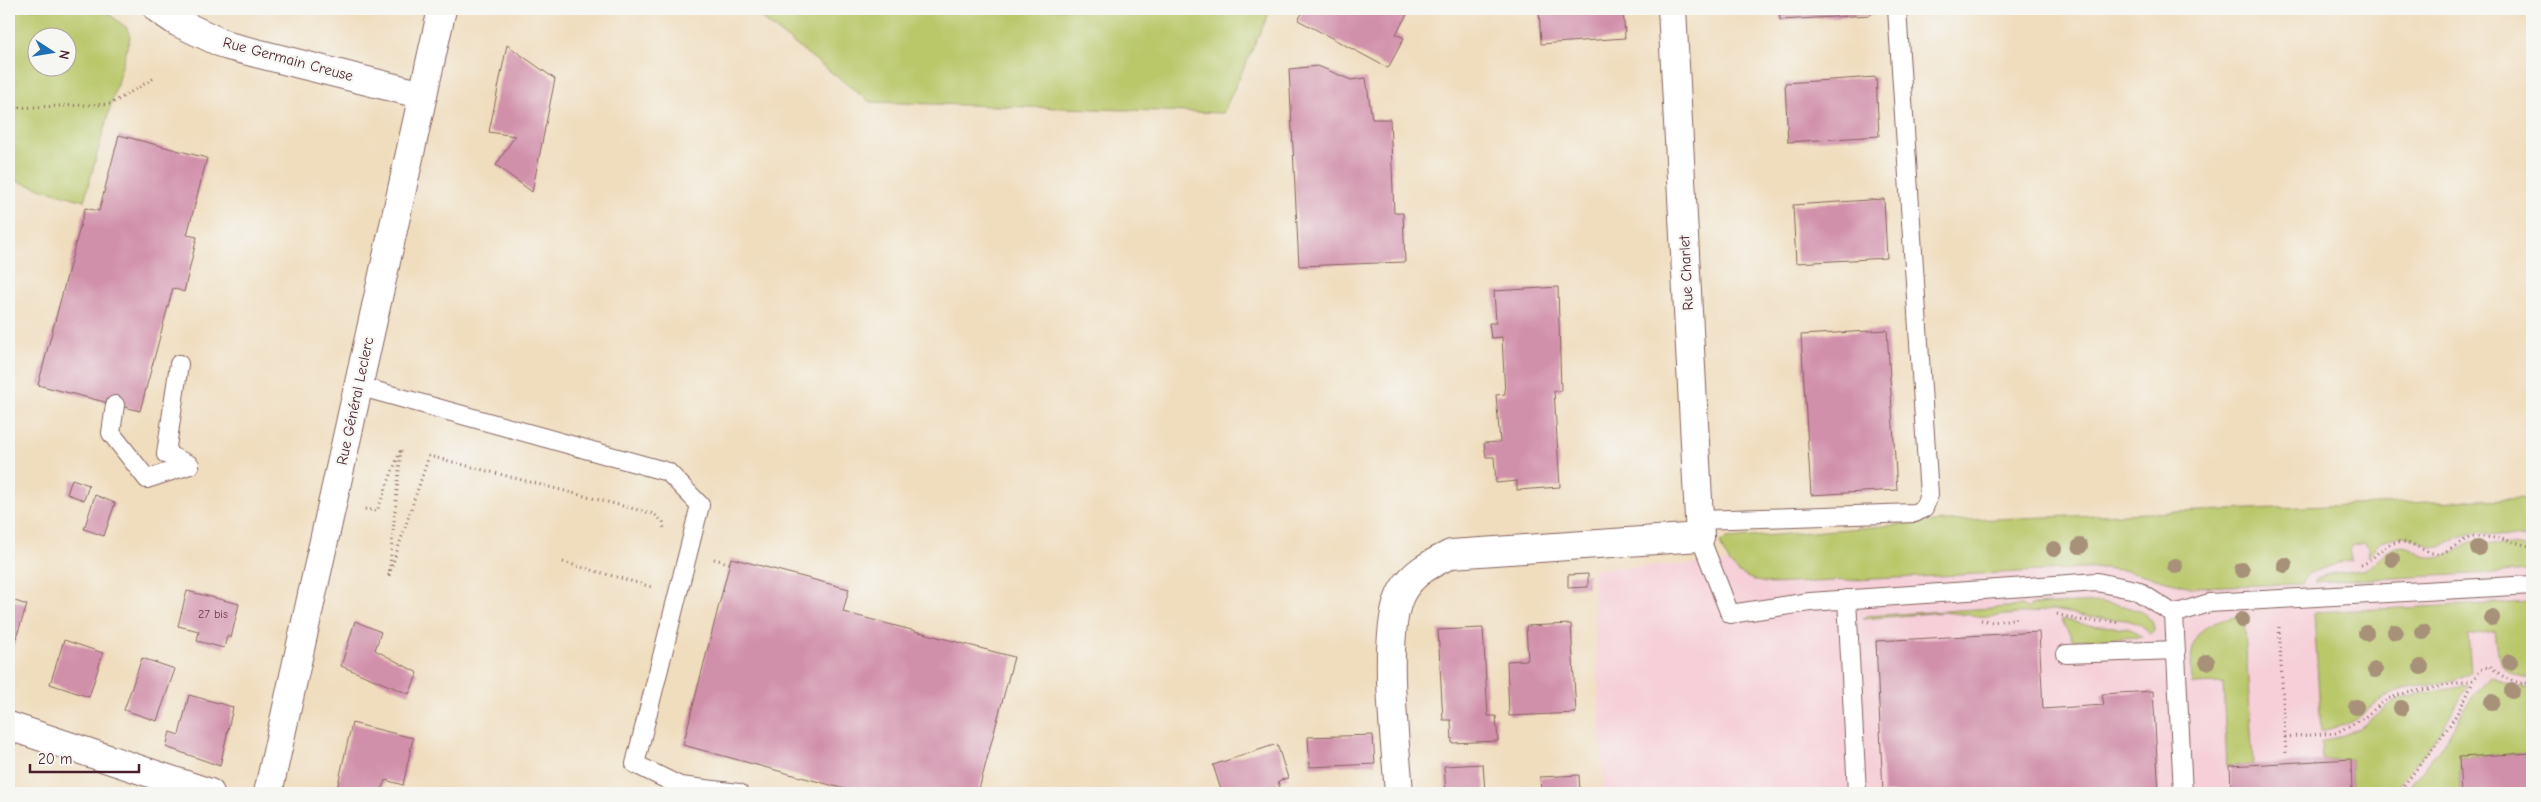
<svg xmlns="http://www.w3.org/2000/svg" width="2541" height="802" viewBox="0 0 2541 802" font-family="'Comic Neue',sans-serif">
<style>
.built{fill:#f6cfd8}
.green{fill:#bac86a;stroke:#82744a;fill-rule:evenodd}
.building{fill:#d190aa}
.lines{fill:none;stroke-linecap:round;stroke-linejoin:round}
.service-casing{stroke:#84625e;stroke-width:20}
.minor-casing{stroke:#84625e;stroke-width:30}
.primary-casing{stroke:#84625e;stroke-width:30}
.path{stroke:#84625e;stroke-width:3;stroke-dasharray:1 4;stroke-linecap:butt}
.service{stroke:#fff;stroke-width:18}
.minor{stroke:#fff;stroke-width:28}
.primary{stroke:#fff;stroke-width:28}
.tree{fill:#a79178}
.labels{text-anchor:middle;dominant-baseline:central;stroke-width:4.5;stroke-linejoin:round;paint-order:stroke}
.number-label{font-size:12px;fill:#6c3b4b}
.street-label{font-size:15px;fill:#4a1f2b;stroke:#f6f6f2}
</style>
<rect width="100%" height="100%" fill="#f6f6f2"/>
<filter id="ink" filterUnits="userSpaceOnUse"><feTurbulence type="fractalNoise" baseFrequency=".02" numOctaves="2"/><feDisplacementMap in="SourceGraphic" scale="10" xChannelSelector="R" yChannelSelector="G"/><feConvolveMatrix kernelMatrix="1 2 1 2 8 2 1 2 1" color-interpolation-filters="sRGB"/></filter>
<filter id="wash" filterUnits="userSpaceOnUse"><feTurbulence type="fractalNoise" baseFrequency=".0096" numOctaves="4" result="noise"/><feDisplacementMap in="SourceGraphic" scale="20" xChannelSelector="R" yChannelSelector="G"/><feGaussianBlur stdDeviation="1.12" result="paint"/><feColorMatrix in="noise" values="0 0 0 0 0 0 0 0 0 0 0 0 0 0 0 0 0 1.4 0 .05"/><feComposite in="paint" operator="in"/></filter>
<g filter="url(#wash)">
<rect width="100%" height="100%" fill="#f0ddbe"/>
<path class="built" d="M 2532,498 L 2532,793 L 1604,793 L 1592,569 L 1735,562 L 1945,521 Z"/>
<path class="green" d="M 9,9 L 103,9 L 127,28 L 130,37 L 84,201 L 9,179 ZM 38,38 L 68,38 L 68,68 L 38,68 Z
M 749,9 L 1271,9 L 1223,113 L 870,102 Z
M 2532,498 L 2532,540 L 2478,532 L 2458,537 L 2441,547 L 2432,547 L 2404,535 L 2382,541 L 2367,556 L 2368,548 L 2364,543 L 2351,546 L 2349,551 L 2352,561 L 2338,563 L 2307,574 L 2302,584 L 2190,587 L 2128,571 L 2104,568 L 1771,584 C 1743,579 1729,571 1720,542 L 1727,539 L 1945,521 Z
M 2471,542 L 2481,542 L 2532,549 L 2532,571 L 2314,582 C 2327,569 2349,574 2365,569 C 2376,565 2383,551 2396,547 C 2412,543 2421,558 2436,558 C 2449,557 2459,547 2471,542 Z
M 2101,602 C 2117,605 2154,608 2154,630 L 2150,634 L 2139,624 L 2127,620 L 2090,617 L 2053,610 L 1988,617 L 1943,612 L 1863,619 L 1866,616 L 2023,606 L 2028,609 L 2031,605 Z
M 2532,602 L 2532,678 C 2497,679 2499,659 2495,631 L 2468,635 L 2471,672 C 2455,686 2424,684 2404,689 C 2384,694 2373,706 2358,718 C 2348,725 2333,728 2321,731 L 2314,612 Z
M 2244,615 L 2253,765 L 2227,766 L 2223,683 L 2192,684 C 2189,635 2194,625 2244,615 Z
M 2061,619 L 2087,625 L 2128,628 L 2142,637 L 2073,640 Z
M 2492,676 L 2515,688 L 2532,688 L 2532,753 L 2459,757 L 2461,793 L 2404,793 L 2446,740 L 2471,697 Z
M 2467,686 L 2441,732 L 2391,793 L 2352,793 L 2351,759 L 2322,760 L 2321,742 L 2360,728 L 2393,702 L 2407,696 Z"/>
<g id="blocks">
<path class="building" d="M 1305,9 L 1410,9 L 1396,34 L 1404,38 L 1388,68 L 1298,20 Z
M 1539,9 L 1623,9 L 1625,38 L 1541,44 Z
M 1779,9 L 1871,9 L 1871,15 L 1780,20 Z
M 507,45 L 555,79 L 532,192 L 496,165 L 515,136 L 489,132 Z
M 1318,66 L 1351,80 L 1366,78 L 1372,119 L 1390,119 L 1394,213 L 1403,213 L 1405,262 L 1299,266 L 1289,69 Z
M 1876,77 L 1879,136 L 1788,142 L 1785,83 Z
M 119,135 L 207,158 L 187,235 L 197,237 L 184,292 L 173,288 L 140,411 L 38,385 L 85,208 L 99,211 Z
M 1884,199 L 1887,258 L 1796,263 L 1793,205 Z
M 1558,287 L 1561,391 L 1554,391 L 1560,487 L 1517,490 L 1517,481 L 1496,483 L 1494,457 L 1486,457 L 1484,443 L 1500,442 L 1496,395 L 1505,394 L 1502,337 L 1491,338 L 1489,323 L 1496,323 L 1494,291 Z
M 1887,330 L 1897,490 L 1811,495 L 1801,335 Z
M 72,479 L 89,485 L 84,500 L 67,494 Z
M 95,495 L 115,503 L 104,536 L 84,529 Z
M 731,558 L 849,589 L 843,612 L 1014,657 L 978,793 L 860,793 L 683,745 Z
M 1588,574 L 1588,587 L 1568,588 L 1568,575 Z
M 187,591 L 239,604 L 231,638 L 227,636 L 224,648 L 197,641 L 199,631 L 178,626 Z
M 9,599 L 27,605 L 10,656 L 9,655 Z
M 355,621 L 381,632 L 375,650 L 418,673 L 409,694 L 341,666 Z
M 1571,624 L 1576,713 L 1509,716 L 1507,661 L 1528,660 L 1526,626 Z
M 1483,628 L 1488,716 L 1496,716 L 1498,741 L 1452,743 L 1451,720 L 1443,720 L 1438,630 Z
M 2039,632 L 2043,709 L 2104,705 L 2102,694 L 2153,691 L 2159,793 L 1883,793 L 1876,641 Z
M 64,640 L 103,653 L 89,697 L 50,684 Z
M 142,658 L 175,669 L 157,721 L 124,710 Z
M 189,695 L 233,707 L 220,766 L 166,747 L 170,732 L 179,735 Z
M 352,723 L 413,738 L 403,785 L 385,780 L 381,793 L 336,793 Z
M 1373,735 L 1375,764 L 1310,767 L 1308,737 Z
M 1277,744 L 1288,778 L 1278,781 L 1281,793 L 1222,793 L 1213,765 Z
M 2532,753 L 2532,793 L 2461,793 L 2459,757 Z
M 2351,759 L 2352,793 L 2231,793 L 2230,766 Z
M 1483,764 L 1485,793 L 1446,793 L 1444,766 Z
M 1579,775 L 1580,793 L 1541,793 L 1540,777 Z"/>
</g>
</g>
<g filter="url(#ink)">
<use href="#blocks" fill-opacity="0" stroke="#84625e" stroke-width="1"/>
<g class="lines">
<g class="service-casing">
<path id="service" d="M 179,364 L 166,454 L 190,465
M 358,386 L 668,472 L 700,505 L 635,764 L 680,786 L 739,793
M 115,405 L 111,433 L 147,479 L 190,465
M 1699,520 L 1915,513 L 1924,508 L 1929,495 L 1897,9
M 1700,537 L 1730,614 L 1810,602 L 2097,582 L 2136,590 L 2174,614 L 2209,603 L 2532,585
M 1847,599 L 1857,793
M 2174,614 L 2183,793
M 2066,654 L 2175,650"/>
</g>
<g class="minor-casing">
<path id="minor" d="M 158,9 L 177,22 L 228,46 L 423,95
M 9,726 L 210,793
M 1399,793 C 1396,747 1380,627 1403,590 C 1415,571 1431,564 1451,554 L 1700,537 L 1672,9"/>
</g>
<g class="primary-casing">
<path id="primary" d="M 268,793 L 442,9"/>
</g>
<path class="path" d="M 9,108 L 111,104 L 154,78
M 365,509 L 377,511 L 401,449 L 389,575 L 429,456 L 654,514 L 663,522 L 664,529
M 714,559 L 729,563
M 563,562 L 652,587
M 2361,565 C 2374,561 2379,547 2393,543 C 2409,538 2418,550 2433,553 C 2448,556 2460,538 2475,537 C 2493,536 2516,542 2532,547
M 2057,614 L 2078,620 L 2118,622
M 1981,620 L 1993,622 L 2019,618
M 2279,627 L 2286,754
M 2285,737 L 2336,733 L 2365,717 L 2387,699 L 2401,694 L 2474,680 L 2480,670 L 2490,666 C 2501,676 2517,687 2532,682
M 2398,793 C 2425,757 2457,723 2473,681"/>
<use href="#service" class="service"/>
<use href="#minor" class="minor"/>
<use href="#primary" class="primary"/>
</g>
<g class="tree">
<circle cx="2080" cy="546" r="8"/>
<circle cx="2478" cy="548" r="8"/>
<circle cx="2054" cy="549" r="8"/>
<circle cx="2392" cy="559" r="8"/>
<circle cx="2285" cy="565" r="8"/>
<circle cx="2175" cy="566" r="8"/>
<circle cx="2242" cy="570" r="8"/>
<circle cx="2492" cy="618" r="8"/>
<circle cx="2242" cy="620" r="8"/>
<circle cx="2395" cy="632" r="8"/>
<circle cx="2423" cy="632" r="8"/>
<circle cx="2366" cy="633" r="8"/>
<circle cx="2207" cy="662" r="8"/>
<circle cx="2510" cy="662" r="8"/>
<circle cx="2421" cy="667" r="8"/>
<circle cx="2375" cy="670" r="8"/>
<circle cx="2512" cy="691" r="8"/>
<circle cx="2492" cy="702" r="8"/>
<circle cx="2356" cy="707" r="8"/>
<circle cx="2401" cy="708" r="8"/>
</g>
</g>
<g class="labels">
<g class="number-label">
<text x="213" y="614">27 bis</text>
</g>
<g class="street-label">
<text transform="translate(288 59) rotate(15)">Rue Germain Creuse</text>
<text transform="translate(1686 273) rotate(-93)">Rue Charlet</text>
<text transform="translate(355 401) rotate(-78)">Rue Général Leclerc</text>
</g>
</g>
<rect width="2541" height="802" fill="none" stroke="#f6f6f2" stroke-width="30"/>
<g transform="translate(52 52) rotate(102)"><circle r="24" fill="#f6f6f2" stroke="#b1a0a2"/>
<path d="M0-4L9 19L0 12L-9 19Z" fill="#1f6fb2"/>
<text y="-8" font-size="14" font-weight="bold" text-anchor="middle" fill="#4a1f2b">N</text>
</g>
<path d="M30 764v8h109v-8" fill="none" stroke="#4a1f2b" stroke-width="2.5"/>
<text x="38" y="764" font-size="15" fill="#4a1f2b" stroke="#f6f6f2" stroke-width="4" paint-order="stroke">20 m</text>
</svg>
